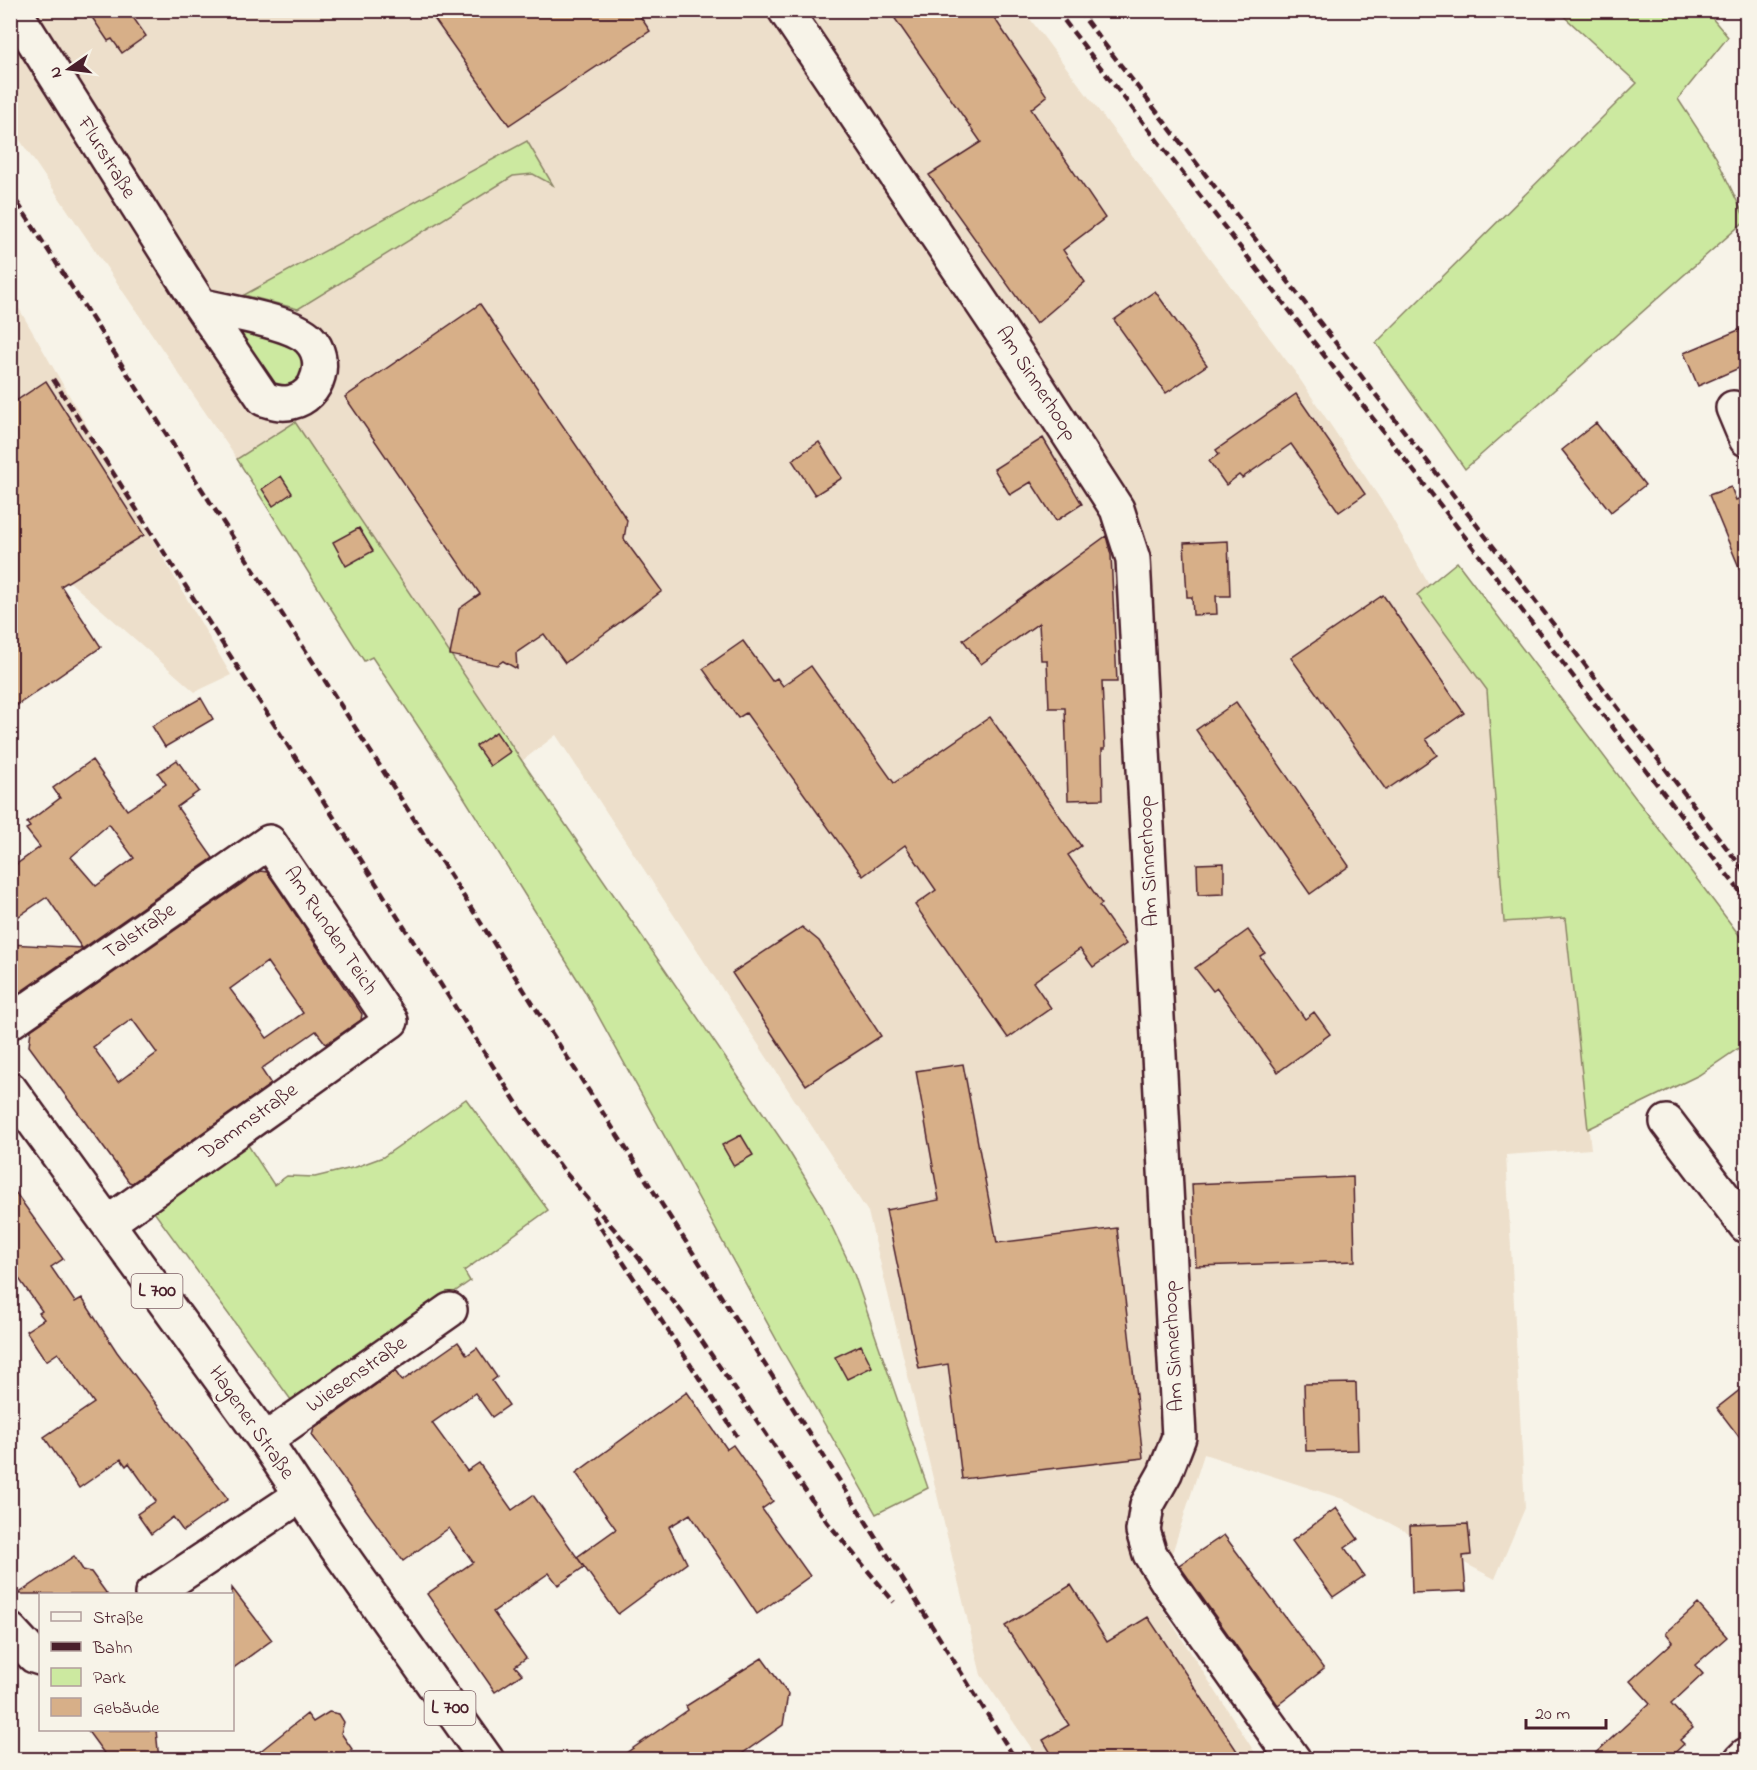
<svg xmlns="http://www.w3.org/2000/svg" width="1757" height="1770" viewBox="0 0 1757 1770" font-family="'Indie Flower',sans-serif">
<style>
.built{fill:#eddfcb}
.green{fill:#cce9a0;stroke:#8b8466;stroke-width:1.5}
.building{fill:#d7af88;stroke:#4a1f2b;stroke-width:1.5;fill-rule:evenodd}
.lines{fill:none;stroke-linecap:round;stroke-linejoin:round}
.minor-casing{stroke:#4a1f2b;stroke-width:38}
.major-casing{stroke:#4a1f2b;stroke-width:38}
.minor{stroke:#f7f3e8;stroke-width:33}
.major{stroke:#f7f3e8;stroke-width:33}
.rail{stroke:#4a1f2b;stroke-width:4.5;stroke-dasharray:9 4.5;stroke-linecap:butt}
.labels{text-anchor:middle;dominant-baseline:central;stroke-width:6;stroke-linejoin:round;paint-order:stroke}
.shield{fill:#f7f3e8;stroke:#7e5f64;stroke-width:1.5}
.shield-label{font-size:20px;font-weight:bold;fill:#4a1f2b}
.street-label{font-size:21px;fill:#4a1f2b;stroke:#f7f3e8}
</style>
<rect width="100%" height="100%" fill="#f7f3e8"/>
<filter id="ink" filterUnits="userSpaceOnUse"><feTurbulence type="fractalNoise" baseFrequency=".0167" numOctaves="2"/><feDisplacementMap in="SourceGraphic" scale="12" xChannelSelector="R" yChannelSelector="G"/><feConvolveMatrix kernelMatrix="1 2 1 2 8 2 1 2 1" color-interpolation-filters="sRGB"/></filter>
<g filter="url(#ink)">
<path class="built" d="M 10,11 L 1024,11 L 1295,372 L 1387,509 L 1487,690 L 1504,922 L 1565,918 L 1591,1149 L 1506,1155 L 1525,1508 L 1495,1579 L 1346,1500 L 1204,1454 L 1157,1600 L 1259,1759 L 1039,1759 L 981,1675 L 868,1212 L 556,735 L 522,761 L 295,423 L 237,459 L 11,127 Z
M 10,293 L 231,675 L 195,692 L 69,581 L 11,488 Z"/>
<path class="green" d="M 1558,11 L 1706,11 L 1728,37 L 1678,99 L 1716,157 L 1746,220 L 1465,469 L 1376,343 L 1637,83 Z
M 527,141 L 553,185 L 533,174 L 513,176 L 298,309 L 244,295 Z
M 255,319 L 317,363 L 278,402 L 212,320 Z
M 295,422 L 522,761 L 787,1148 L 820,1202 L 853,1271 L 928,1488 L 876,1514 L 786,1357 L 584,990 L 442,762 L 372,657 L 364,661 L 237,459 Z
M 1457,562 L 1746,944 L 1746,1043 L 1699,1075 L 1588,1129 L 1565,918 L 1504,922 L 1487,690 L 1417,595 Z
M 466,1099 L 548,1210 L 464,1271 L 470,1281 L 294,1404 L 154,1212 L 244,1139 L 274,1185 L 287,1176 L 315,1177 L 356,1167 L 383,1157 Z"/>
<path class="building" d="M 87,10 L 128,10 L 146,36 L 122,53 L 112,39 L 108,41 Z
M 428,10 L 636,10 L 650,31 L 509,125 Z
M 889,10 L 989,10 L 1047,96 L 1031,109 L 1105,218 L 1063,250 L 1085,282 L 1036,324 L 929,175 L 981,142 Z
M 1155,291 L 1207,365 L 1166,393 L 1114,320 Z
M 480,304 L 627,520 L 624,539 L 662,591 L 565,663 L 544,634 L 516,653 L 517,669 L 503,661 L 497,665 L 450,655 L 459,609 L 480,594 L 345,397 Z
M 1741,329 L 1746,342 L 1746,365 L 1698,386 L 1684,353 Z
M 46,381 L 144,535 L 61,586 L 101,647 L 10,710 L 10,405 Z
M 1296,394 L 1365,494 L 1339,512 L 1291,444 L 1242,478 L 1239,475 L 1226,485 L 1209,461 L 1219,454 L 1216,450 Z
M 1596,423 L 1645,485 L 1611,512 L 1562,450 Z
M 1043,438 L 1082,504 L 1056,521 L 1031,482 L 1010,495 L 994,469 Z
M 819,442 L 842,478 L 815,495 L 792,460 Z
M 281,476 L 292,493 L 273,506 L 262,489 Z
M 1731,487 L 1736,500 L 1746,496 L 1746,584 L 1709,495 Z
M 359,528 L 373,551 L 346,566 L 333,542 Z
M 1106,536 L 1111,555 L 1117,682 L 1102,682 L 1105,749 L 1102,749 L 1103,799 L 1068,800 L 1065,708 L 1049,708 L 1047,660 L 1041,660 L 1039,623 L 981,664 L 963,640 Z
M 1228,541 L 1230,596 L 1216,596 L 1217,614 L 1193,615 L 1192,597 L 1187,597 L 1184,543 Z
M 1383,595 L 1464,713 L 1426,739 L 1437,755 L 1386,790 L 1291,658 Z
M 743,641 L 772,681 L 777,678 L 783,686 L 811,666 L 894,783 L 990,717 L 1081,846 L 1068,855 L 1102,904 L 1099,906 L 1126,944 L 1093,967 L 1080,949 L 1033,982 L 1051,1008 L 1008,1038 L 915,905 L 936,890 L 905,845 L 863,876 L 746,713 L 738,718 L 703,669 Z
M 201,698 L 213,719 L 165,747 L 152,726 Z
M 1236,702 L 1349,866 L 1310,894 L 1196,730 Z
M 496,732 L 510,752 L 490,766 L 476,746 Z
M 92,760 L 127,810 L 166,784 L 158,773 L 177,760 L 199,791 L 177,807 L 213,858 L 10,999 L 10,944 L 82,948 L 47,897 L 10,922 L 10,869 L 40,847 L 26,829 L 30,827 L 27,823 L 60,798 L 53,788 ZM 109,824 L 134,858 L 96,886 L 71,857 Z
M 1224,863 L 1224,894 L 1198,895 L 1197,864 Z
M 260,871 L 267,872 L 276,885 L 362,1014 L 361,1020 L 326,1044 L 316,1031 L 261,1069 L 271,1084 L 132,1183 L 129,1182 L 29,1046 L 31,1030 ZM 267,962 L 303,1013 L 267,1038 L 230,989 ZM 132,1019 L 157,1053 L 118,1082 L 93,1047 Z
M 802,927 L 819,941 L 881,1036 L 806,1085 L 732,973 Z
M 1248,930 L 1265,953 L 1260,956 L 1305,1019 L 1314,1012 L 1330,1034 L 1278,1072 L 1217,988 L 1213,991 L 1195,968 Z
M 963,1064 L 997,1243 L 1117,1228 L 1143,1458 L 962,1479 L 948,1364 L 919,1369 L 886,1210 L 939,1200 L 916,1071 Z
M 741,1135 L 753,1155 L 734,1166 L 722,1145 Z
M 1353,1177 L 1355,1261 L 1196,1266 L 1192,1184 Z
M 10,1185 L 63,1259 L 51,1267 L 75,1302 L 82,1298 L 117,1352 L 228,1499 L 183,1531 L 173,1517 L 151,1534 L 137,1514 L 156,1501 L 129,1463 L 126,1466 L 121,1459 L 79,1488 L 44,1437 L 94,1403 L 58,1353 L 46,1361 L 26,1331 L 44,1319 L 39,1313 L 42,1311 L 10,1266 Z
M 458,1342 L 467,1355 L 477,1348 L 497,1377 L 492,1381 L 509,1405 L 492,1417 L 475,1393 L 432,1423 L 467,1471 L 479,1463 L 512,1510 L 533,1495 L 584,1567 L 558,1585 L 549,1573 L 493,1612 L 526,1658 L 515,1666 L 522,1674 L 495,1692 L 427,1594 L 473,1562 L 449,1528 L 403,1561 L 312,1435 L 314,1429 L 395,1371 L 402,1381 Z
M 861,1345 L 872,1367 L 847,1379 L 835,1357 Z
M 1356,1383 L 1358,1450 L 1306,1451 L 1304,1384 Z
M 1746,1385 L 1746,1446 L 1717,1408 Z
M 687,1392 L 727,1449 L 733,1445 L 773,1501 L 762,1509 L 810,1576 L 757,1614 L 690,1514 L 669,1527 L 687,1563 L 618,1614 L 577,1557 L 616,1529 L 576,1473 Z
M 1336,1508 L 1358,1539 L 1345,1548 L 1364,1576 L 1333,1597 L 1292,1541 Z
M 1468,1524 L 1471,1555 L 1463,1556 L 1466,1591 L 1412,1593 L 1410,1526 Z
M 1224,1535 L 1324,1669 L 1278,1705 L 1179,1565 Z
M 74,1556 L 83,1570 L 91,1572 L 107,1594 L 18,1594 Z
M 1071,1585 L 1107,1642 L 1148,1617 L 1243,1760 L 1055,1760 L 1043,1740 L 1069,1725 L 1005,1626 Z
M 232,1588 L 272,1640 L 232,1669 Z
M 1698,1604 L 1727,1637 L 1695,1665 L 1703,1674 L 1671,1704 L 1693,1728 L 1680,1740 L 1684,1744 L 1667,1760 L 1588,1760 L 1650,1703 L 1630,1681 L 1673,1642 L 1666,1633 Z
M 762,1658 L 788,1694 L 783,1725 L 733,1760 L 616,1760 L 688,1710 L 686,1706 Z
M 329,1712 L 339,1714 L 344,1722 L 341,1733 L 352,1749 L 338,1760 L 249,1760 L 307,1714 L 313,1722 Z
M 87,1730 L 156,1730 L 159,1760 L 109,1760 Z"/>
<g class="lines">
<g class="minor-casing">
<path id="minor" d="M 14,10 L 200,305 L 264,399 C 274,402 282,405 292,402 C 319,396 329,359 309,339 C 291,321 226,312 200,305
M 785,10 L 1023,364 L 1117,509 L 1133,559 L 1179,1437 L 1165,1473 L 1147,1505 L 1143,1531 L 1150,1554 L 1167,1581 L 1294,1760
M 1733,408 L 1746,439
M 10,1022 L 269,842 L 391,1021 L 108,1223
M 1667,1122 L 1746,1226
M 265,1440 L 450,1310
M 152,1594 L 301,1495
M 10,1630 L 34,1656 L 40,1658
M 1741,1760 L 1746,1755"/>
</g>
<g class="major-casing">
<path id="major" d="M 10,1089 L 265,1440 L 336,1547 L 487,1760"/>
</g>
<use href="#minor" class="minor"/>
<use href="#major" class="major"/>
<path class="rail" d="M 1056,10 L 1746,899
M 1078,10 L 1746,873
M 10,191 L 888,1556 L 1016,1760
M 53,379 L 525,1116 L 564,1171 L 633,1251 L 681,1311 L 827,1522 L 894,1602
M 593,1216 L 737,1436"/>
</g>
</g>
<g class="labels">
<g class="shield">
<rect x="131.5" y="1274" width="51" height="34" rx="4.5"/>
<rect x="424.5" y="1691" width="51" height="34" rx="4.5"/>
</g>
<g class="shield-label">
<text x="157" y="1291">L 700</text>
<text x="450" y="1708">L 700</text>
</g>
<g class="street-label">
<text transform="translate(106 158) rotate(58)">Flurstraße</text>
<text transform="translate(1036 384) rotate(57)">Am Sinnerhoop</text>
<text transform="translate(1149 861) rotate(-93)">Am Sinnerhoop</text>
<text transform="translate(330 931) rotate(56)">Am Runden Teich</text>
<text transform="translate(140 932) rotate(-35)">Talstraße</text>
<text transform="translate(249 1122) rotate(-36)">Dammstraße</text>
<text transform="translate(1174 1346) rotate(-93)">Am Sinnerhoop</text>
<text transform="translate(357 1375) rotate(-35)">Wiesenstraße</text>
<text transform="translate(251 1423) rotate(55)">Hagener Straße</text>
</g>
</g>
<rect width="1757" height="1770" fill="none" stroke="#f7f3e8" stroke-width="36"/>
<rect x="18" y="18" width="1721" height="1734" fill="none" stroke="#4a1f2b" stroke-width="2" filter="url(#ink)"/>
<rect x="39" y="1593" width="195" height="138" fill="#f7f3e8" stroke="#b29e9c" stroke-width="1.5"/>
<rect x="51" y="1612" width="30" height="9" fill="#f7f3e8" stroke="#b29e9c" stroke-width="1.5"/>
<text x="93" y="1623" font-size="18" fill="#4a1f2b">Straße</text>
<rect x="51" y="1642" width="30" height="9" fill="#4a1f2b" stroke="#b29e9c" stroke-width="1.5"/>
<text x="93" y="1653" font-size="18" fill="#4a1f2b">Bahn</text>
<rect x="51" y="1668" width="30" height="18" fill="#cce9a0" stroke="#b29e9c" stroke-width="1.5"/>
<text x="93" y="1683" font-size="18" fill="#4a1f2b">Park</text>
<rect x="51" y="1698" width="30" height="18" fill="#d7af88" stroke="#b29e9c" stroke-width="1.5"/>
<text x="93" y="1713" font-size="18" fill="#4a1f2b">Gebäude</text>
<g transform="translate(69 69) rotate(256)" stroke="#f7f3e8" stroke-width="4.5" paint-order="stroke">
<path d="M0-4.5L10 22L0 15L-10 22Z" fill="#4a1f2b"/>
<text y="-9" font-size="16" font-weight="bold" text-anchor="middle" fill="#4a1f2b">N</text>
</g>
<path d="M1526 1719v9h80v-9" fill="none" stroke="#4a1f2b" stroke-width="3"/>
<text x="1535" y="1719" font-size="18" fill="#4a1f2b" stroke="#f7f3e8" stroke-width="4.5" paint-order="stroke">20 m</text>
</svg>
